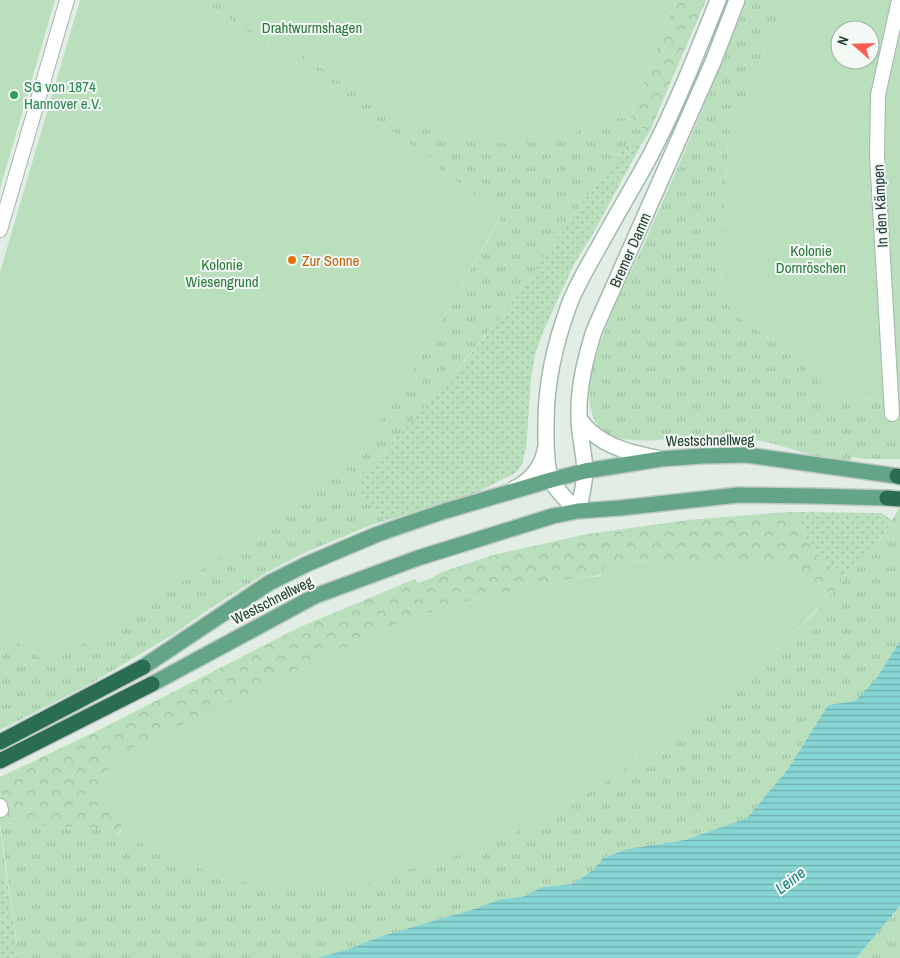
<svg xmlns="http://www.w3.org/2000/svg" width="900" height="958" viewBox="0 0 900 958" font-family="'Archivo Narrow',sans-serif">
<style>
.grass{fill:url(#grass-dots)}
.forest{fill:url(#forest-crowns)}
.park{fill:url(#park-tufts)}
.garden{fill:#badfbd;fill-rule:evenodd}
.water{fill:url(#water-rules)}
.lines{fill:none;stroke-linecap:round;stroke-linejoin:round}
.street-casing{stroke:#a4b5ac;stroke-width:16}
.secondary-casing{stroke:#a0baac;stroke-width:18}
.primary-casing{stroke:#c1c9c5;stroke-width:18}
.highway-casing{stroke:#c1c9c5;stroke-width:18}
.street{stroke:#fff;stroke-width:14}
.secondary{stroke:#fff;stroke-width:15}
.primary{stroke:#64a588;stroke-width:15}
.highway{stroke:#2b6d53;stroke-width:15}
.leisure-dot{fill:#2e9e5b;stroke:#f3f9f5;stroke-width:2}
.food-dot{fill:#e8710a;stroke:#f3f9f5;stroke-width:2}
.labels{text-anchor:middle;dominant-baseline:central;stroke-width:4;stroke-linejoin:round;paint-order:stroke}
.park-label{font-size:15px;fill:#297939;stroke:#f3f9f5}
.leisure-label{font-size:15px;fill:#27864d;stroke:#f3f9f5;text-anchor:start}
.street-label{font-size:15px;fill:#213f31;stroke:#f3f9f5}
.food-label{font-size:15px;fill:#c56008;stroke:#f3f9f5;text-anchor:start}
.water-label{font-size:16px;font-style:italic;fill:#177f7d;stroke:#f3f9f5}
</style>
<defs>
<pattern id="grass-dots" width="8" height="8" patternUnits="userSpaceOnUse" patternTransform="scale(1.25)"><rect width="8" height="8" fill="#badfbd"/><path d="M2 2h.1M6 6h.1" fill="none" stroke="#a0c0a3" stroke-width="1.8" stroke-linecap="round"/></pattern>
<pattern id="forest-crowns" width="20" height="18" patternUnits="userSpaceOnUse" patternTransform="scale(1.25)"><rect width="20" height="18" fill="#badfbd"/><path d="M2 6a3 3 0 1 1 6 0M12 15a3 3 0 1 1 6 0" fill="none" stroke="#a0c0a3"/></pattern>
<pattern id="park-tufts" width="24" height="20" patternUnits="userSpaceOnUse" patternTransform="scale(1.25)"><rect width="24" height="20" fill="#badfbd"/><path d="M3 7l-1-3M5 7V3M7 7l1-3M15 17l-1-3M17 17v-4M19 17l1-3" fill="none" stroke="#a0c0a3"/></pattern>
<pattern id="water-rules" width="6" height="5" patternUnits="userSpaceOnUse" patternTransform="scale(1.25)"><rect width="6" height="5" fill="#87d5d3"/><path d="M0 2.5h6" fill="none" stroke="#6eaeac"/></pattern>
</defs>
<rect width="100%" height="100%" fill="#e2ede6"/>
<path class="grass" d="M 635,142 L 641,145 L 590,239 L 574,264 L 543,332 L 535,355 L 531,379 L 526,449 L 522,465 L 515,473 L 478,492 L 385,521 L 359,491 L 358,483 L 360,475 L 386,450 L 398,435 L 466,360 L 498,321 L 578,208 L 627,145 Z
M 796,512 L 881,513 L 892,520 L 879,542 L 844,582 L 811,547 L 803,531 Z
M 7,878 L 19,958 L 0,958 L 0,880 Z"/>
<path class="forest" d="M 676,0 L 706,0 L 649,133 L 630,119 Z
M 785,512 L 796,512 L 803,531 L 811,547 L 844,582 L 831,595 L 810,576 L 675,562 L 607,561 L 601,575 L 573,579 L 475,599 L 438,610 L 382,630 L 127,817 L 117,836 L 97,829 L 0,823 L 0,777 L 103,728 L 300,627 L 415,579 L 418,583 L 435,577 L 435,576 L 445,571 L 493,555 L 587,534 L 688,520 Z
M 0,825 L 7,878 L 0,880 Z"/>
<path class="park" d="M 201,0 L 223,0 L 323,69 L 398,122 L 434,124 L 443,129 L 444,134 L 450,137 L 573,134 L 600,118 L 613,117 L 630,119 L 649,133 L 641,145 L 635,142 L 627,145 L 578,208 L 498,321 L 433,398 L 398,435 L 386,450 L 360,475 L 358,483 L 359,491 L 385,521 L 371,525 L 304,553 L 266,573 L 211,608 L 174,634 L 90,684 L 0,730 L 0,632 L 49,663 L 314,486 L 373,433 L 417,363 L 502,215 L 439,169 L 429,157 Z
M 747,0 L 784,0 L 769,41 L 732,126 L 728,140 L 721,289 L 735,315 L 819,370 L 821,396 L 900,402 L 900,459 L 864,459 L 852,457 L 850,462 C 842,461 833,460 824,458 C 795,451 767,439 736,438 C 720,437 703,437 687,438 C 665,439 627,445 608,434 C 586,422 588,391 592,369 C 594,361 598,352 600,344 C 613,307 631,272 647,237 C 682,158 716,80 747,0 Z
M 900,507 L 900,641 L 876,679 L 855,701 L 828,705 L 788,769 L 747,818 L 685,840 L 627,849 L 603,858 L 594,869 L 573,884 L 542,887 L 522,897 L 501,899 L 474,909 L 382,936 L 346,950 L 316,958 L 19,958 L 0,823 L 97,829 L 144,844 L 220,876 L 551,815 L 611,779 L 738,682 L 779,647 L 817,610 L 879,542 Z
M 900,906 L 900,958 L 856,958 Z"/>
<path class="garden" d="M 0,0 L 55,0 L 0,189 Z
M 80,0 L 201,0 L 429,157 L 439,169 L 502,214 L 417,363 L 373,433 L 314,486 L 266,524 L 177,587 L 90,640 L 49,663 L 0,632 L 0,272 Z
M 223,0 L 676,0 L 630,119 L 613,117 L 600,118 L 573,134 L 517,144 L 460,141 L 450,137 L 444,134 L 443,129 L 434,124 L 398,122 L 323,69 Z
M 784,0 L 900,0 L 900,402 L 820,396 L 819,370 L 735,315 L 721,289 L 728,140 L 732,126 L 769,41 ZM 840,30 L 870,30 L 870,60 L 840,60 Z
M 606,561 L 675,562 L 775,561 L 810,576 L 831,595 L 779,647 L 738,682 L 611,779 L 551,815 L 491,845 L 364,884 L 301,888 L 254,884 L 220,876 L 145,845 L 118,836 L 127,817 L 91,796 L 117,755 L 382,630 L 438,610 L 475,599 L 573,579 L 601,576 Z"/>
<path class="water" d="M 900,641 L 900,906 L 856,958 L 316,958 L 346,950 L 382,936 L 474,909 L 501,899 L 522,897 L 542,887 L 573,884 L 594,869 L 603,858 L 627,849 L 685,840 L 747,818 L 788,769 L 828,705 L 855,701 L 876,679 Z"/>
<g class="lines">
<g class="street-casing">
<path id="street" d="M 0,230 L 67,0
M 892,414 L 877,156 L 878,95 L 899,0
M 0,806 L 1,810 L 0,810"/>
</g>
<g class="secondary-casing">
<path id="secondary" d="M 579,419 C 583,423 586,428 590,431 C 610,449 636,454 661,459
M 514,489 C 530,481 542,468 545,450
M 578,511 C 569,502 556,491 551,479 C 545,465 546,439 546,423 C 546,382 555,343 569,305 C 577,284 589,264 600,245 C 616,215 634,186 650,156 C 676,106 697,53 718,0
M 578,511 C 581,499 584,486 585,473 C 585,455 579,436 579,418 C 578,388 585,360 594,331 L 713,62 L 737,0"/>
</g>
<g class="primary-casing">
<path id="primary" d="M 143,667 L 269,583 L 307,564 L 378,534 L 392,529 L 445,511 L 551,480 L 585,471 L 661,459 L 702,456 L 747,455 L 897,476
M 152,684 L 315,596 L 418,558 L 553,516 L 578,511 L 620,508 L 738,495 L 814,496 L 887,498"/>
</g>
<g class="highway-casing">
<path id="highway" d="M 897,476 L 900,477
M 887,498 L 900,499
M 0,742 L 143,667
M 0,761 L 152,684"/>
</g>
<use href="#street" class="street"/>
<use href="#secondary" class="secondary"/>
<use href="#primary" class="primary"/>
<use href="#highway" class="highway"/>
</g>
<circle class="leisure-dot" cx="14" cy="95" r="5"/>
<circle class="food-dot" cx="292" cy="260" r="5"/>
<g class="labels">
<g class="park-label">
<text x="312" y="27">Drahtwurmshagen</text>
<text x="811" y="250">Kolonie<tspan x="811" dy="17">Dornröschen</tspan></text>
<text x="222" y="264">Kolonie<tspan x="222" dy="17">Wiesengrund</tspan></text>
</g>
<g class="leisure-label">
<text x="24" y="86">SG von 1874<tspan x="24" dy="17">Hannover e.V.</tspan></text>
</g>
<g class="street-label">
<text transform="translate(880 206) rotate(-93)">In den Kämpen</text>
<text transform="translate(630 250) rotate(-66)">Bremer Damm</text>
<text transform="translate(710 440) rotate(-1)">Westschnellweg</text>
<text transform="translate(272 600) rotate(-27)">Westschnellweg</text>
</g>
<g class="food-label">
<text x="302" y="260">Zur Sonne</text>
</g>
<g class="water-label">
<text transform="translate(790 880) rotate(-37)">Leine</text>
</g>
</g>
<g transform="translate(855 45) rotate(290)"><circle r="24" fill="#f3f9f5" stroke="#9fafa7"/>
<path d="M0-4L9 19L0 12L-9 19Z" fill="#f95e54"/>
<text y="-8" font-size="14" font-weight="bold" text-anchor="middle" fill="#213f31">N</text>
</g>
</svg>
